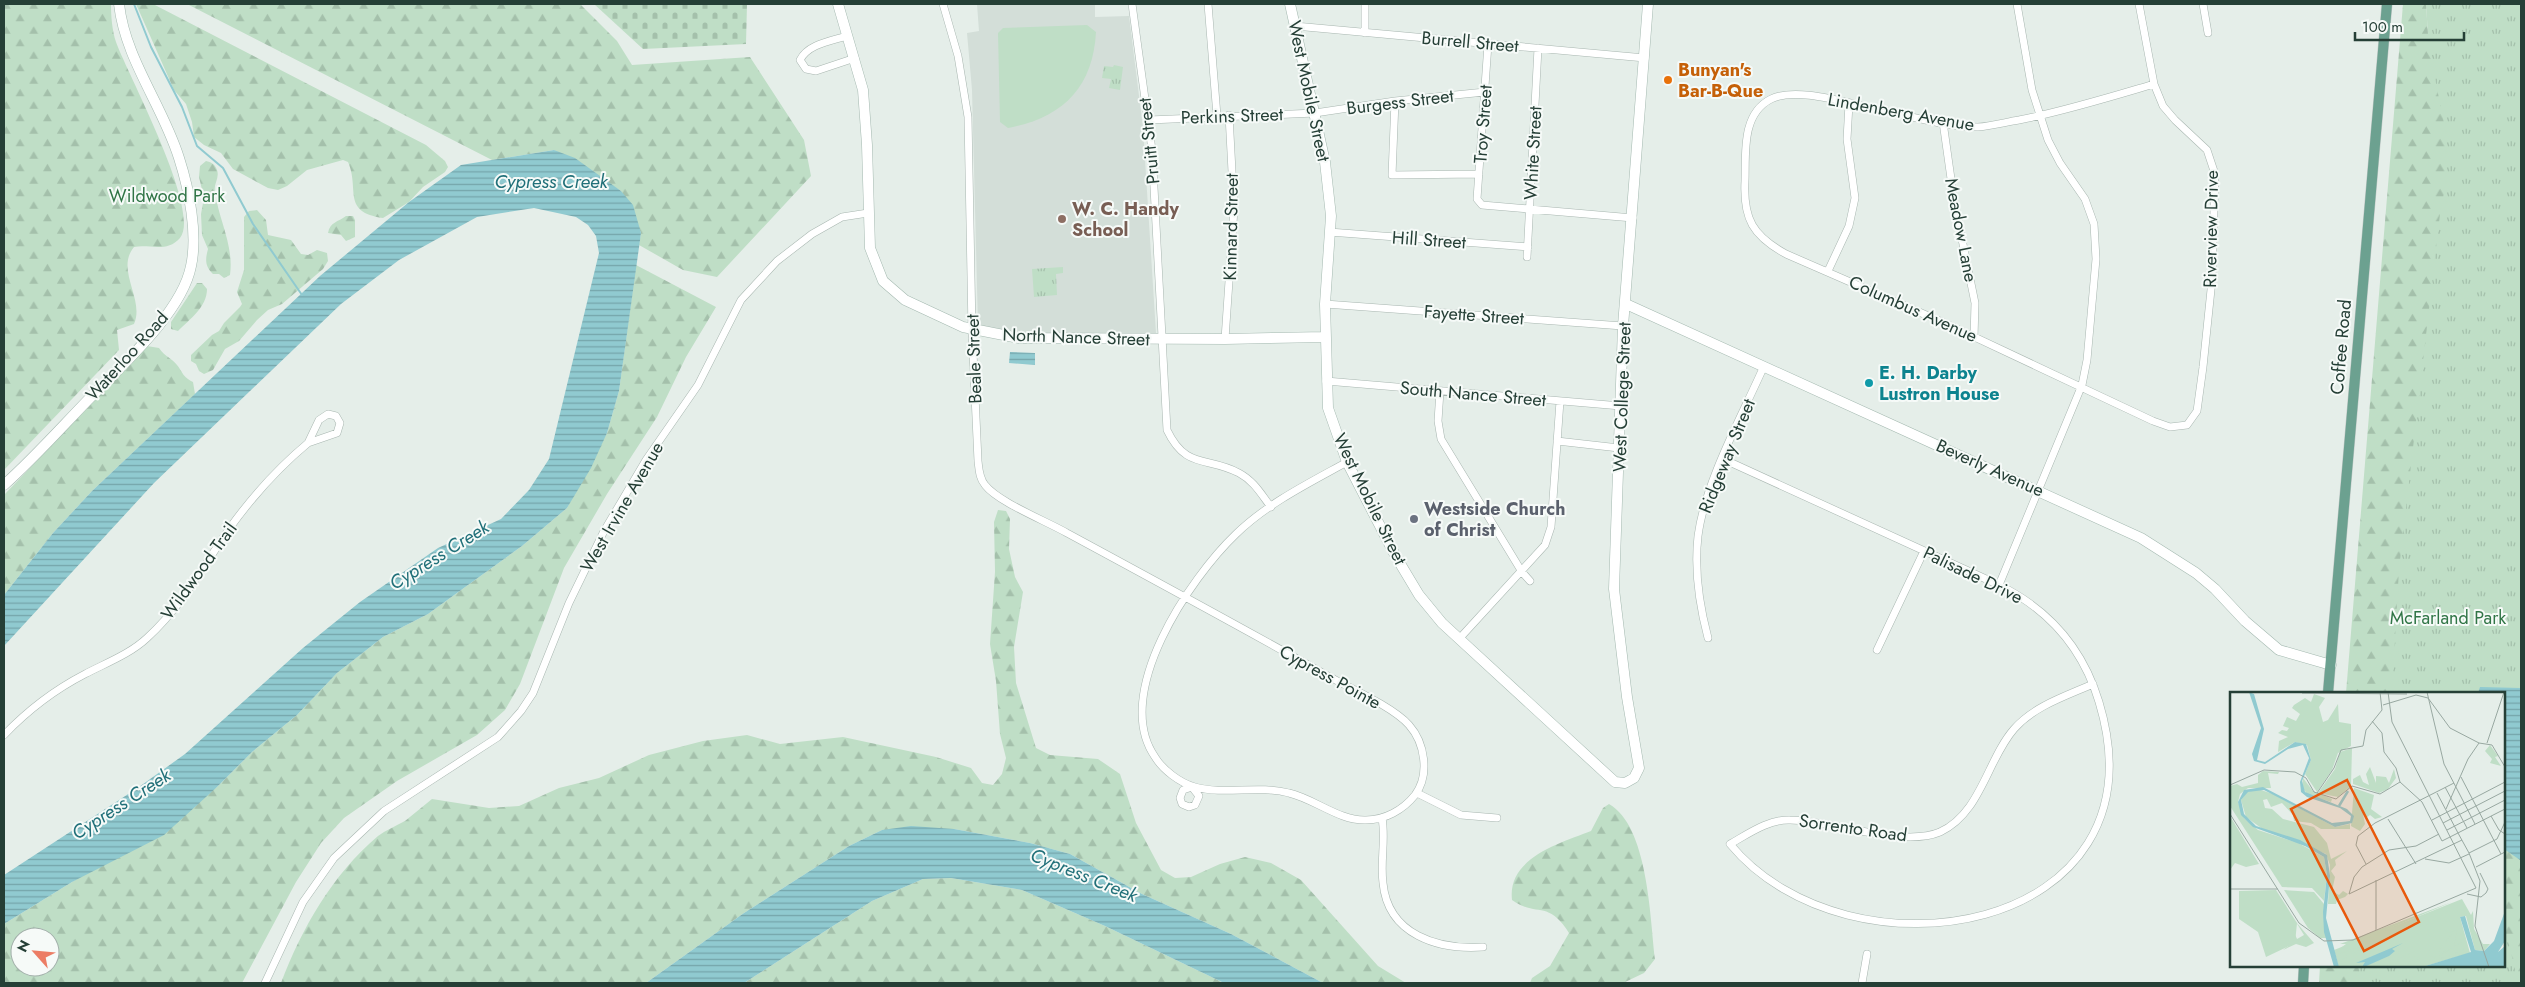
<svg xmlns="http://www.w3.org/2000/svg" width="2525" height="987" viewBox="0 0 2525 987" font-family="Jost,sans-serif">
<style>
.built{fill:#d3ded8}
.grass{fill:url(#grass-tufts)}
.forest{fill:url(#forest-firs);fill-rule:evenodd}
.cemetery{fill:url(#cemetery-stones)}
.pitch{fill:#bfdec6}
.water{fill:url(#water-rules)}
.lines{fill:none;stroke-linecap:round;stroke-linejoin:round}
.stream{stroke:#90cad0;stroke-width:2}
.street-casing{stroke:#a8b6b0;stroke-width:8}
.secondary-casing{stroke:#a4b9b0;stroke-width:11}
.primary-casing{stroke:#c2c9c7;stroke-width:11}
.street{stroke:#fff;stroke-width:7}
.secondary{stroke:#fff;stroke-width:10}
.primary{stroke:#6ca190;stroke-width:10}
.food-dot{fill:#e8710a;stroke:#f6faf8;stroke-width:2}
.education-dot{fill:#8d6e63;stroke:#f6faf8;stroke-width:2}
.culture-dot{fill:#0f9aa8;stroke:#f6faf8;stroke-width:2}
.worship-dot{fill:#6b7280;stroke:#f6faf8;stroke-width:2}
.labels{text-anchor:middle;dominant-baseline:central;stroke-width:4;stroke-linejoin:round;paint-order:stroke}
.street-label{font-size:18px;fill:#253f36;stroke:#f6faf8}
.food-label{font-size:18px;font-weight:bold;fill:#c56008;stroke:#f6faf8;text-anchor:start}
.park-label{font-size:18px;fill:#307546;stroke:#f6faf8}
.education-label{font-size:18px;font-weight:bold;fill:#785e54;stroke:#f6faf8;text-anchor:start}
.culture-label{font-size:18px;font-weight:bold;fill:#0d838f;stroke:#f6faf8;text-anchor:start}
.worship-label{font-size:18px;font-weight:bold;fill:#5b616d;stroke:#f6faf8;text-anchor:start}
.water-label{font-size:19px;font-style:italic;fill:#217079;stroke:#f6faf8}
.inset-river{fill:none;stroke:#90cad0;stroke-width:2.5}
.inset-road{fill:none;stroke:#98a8a1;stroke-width:1}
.view{fill:#e8590c;fill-opacity:0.15;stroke:#e8590c;stroke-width:2.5}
.inset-edge{fill:none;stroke:#253f36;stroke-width:2.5}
</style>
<defs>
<pattern id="grass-tufts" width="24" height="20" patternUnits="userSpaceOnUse" patternTransform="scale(1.25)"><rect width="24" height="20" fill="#bfdec6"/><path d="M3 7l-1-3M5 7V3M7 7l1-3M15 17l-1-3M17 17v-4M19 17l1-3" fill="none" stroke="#a4c0ab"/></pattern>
<pattern id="forest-firs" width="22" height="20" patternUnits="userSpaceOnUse" patternTransform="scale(1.25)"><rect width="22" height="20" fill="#bfdec6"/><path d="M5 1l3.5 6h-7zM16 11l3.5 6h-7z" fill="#a4c0ab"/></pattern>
<pattern id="cemetery-stones" width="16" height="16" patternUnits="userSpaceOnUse" patternTransform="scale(1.25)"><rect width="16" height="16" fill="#bfdec6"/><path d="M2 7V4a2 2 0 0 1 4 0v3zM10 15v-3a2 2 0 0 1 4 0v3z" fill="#a4c0ab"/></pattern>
<pattern id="water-rules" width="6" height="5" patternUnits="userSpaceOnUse" patternTransform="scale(1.25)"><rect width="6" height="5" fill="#90cad0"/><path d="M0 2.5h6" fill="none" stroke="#75a5aa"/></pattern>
</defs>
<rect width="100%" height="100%" fill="#e5eee9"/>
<path class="built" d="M 977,4 L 1095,4 L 1095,17 L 1129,16 L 1143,128 L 1156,333 L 1019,333 L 978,326 L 972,90 L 967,33 L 979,31 Z"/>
<path class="grass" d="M 2426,4 L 2521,4 L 2521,983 L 2339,983 L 2341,966 L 2504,966 L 2504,693 L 2367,693 L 2428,35 Z
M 1114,65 L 1123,67 L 1120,90 L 1109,88 L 1111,79 L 1102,78 L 1104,66 L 1113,67 Z
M 1063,267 L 1063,273 L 1056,274 L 1057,295 L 1034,297 L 1032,269 Z"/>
<path class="forest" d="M 4,4 L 111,4 C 111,16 112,30 116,42 C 127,73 202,211 180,238 C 167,253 150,244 134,247 C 115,270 145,299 134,324 L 117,330 L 119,350 L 4,470 Z
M 136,4 L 153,4 L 426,145 L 445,161 L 448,167 L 445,172 L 423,187 L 409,202 L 383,218 C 341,212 360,189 348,162 L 343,160 L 307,170 L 287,186 L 278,190 L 268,188 L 233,169 L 221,153 L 204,145 L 194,137 L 192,122 L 186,104 L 174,90 Z
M 187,4 L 580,4 L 617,41 L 632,65 L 750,57 L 804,140 L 811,176 L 717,277 L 683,270 L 639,245 L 641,233 L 621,191 L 554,150 L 492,160 Z
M 2403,4 L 2426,4 L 2429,49 L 2445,128 L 2446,183 L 2440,214 L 2399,569 L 2392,693 L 2346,693 Z
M 206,161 C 211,162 215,164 217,170 C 220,178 213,184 215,192 C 219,221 234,245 230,275 L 224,278 L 219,274 L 213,274 C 205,266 205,260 208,249 L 202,235 L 201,214 L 204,198 L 199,177 L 200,166 Z
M 257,210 L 266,220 L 268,235 L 291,240 L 301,254 L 308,255 L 317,250 L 327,253 L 328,261 L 323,269 L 282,304 L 268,310 L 257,320 L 239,341 L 225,349 L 213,370 L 204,374 L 199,371 L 196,364 L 191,361 L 191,355 L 212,335 L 219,331 L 224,323 L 240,307 L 242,304 L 237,292 L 244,270 L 244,217 L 249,211 Z
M 346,216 L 353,216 L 355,220 L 355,237 L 346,241 L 341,235 L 328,233 C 330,222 338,222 346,216 Z
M 636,265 L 716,307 L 686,357 L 657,417 L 607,494 L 564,568 L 520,684 L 505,710 L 477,735 L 397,781 L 344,818 L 321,843 L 296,882 L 242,983 L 4,983 L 4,924 L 72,882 L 217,787 L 252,752 L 297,715 L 337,673 L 383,637 L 428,614 L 468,585 L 522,546 L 567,508 L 607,433 L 619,391 ZM 20,937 L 50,937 L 50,967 L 20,967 Z
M 197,283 L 202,283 L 207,289 C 207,307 190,319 178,331 L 171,329 L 171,322 Z
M 147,346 L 159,348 C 165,357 172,358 177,365 C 184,374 182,376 193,382 L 195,394 L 92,491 L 53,533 L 4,595 L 4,495 Z
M 998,510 L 1006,511 L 1010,519 L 1009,549 L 1015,577 L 1023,592 L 1014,647 L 1016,683 L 1036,748 L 1050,755 L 1098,759 L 1120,774 L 1136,823 L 1161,870 L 1175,878 L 1191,877 L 1220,864 L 1245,857 L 1271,863 L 1301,880 L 1378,966 L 1406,983 L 1323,983 L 1231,934 L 1142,894 L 1070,854 L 1030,843 L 954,829 L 882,830 L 849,846 L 744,913 L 646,983 L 281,983 C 302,928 332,875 378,836 C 386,830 396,826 405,821 C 414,814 423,806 432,799 L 489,808 L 519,806 L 559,788 L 599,778 L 649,755 L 703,741 L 747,735 L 780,744 L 843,737 L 936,757 L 971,768 L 982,783 L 993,785 L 1002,774 L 1006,758 L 1000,734 L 996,681 L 990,644 L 995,572 L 994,522 Z
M 1609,804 C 1648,826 1650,917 1655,959 L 1644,973 L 1623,983 L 1530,983 L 1532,978 L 1550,966 L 1569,933 C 1548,899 1537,918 1512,900 C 1507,858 1560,843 1591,831 L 1603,808 Z
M 2504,849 L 2520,860 L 2521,865 L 2521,983 L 2518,983 L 2509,944 L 2504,933 Z
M 951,878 L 1022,890 L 1105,926 L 1224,983 L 744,983 L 872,901 L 923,879 Z
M 2320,966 L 2358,966 L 2358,983 L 2319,983 Z"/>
<path class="cemetery" d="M 594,4 L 747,4 L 746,44 L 643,49 Z"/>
<path class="pitch" d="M 1087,25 L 1096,32 C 1093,88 1062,118 1008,128 L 1000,122 L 998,33 L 1003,28 Z"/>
<path class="water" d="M 554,150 L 575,158 L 621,191 L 633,205 L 641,233 L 619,391 L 607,433 L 591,468 L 567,508 L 522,546 L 468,585 L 428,614 L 383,637 L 337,673 L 297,715 L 252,752 L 217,787 L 164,835 L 72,882 L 4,924 L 4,875 L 139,787 L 185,754 L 303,648 L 360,602 L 438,548 L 501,519 L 529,490 L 549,459 L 599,253 L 596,236 L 588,225 L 576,217 L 534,208 L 477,217 L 399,260 L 341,304 L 154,483 L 4,646 L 4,595 L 53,533 L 92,491 L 320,276 L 409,202 L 461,165 Z
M 1010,352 L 1035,353 L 1035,365 L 1009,363 Z
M 2480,687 L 2521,688 L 2521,865 L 2520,860 L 2504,849 L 2504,693 L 2478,693 Z
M 911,826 L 954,829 L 1030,843 L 1070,854 L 1142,894 L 1231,934 L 1323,983 L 1224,983 L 1105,926 L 1022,890 L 951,878 L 923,879 L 872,901 L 744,983 L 646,983 L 744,913 L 849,846 L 882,830 Z"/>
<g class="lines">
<path class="stream" d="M 134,4 L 151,47 L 182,107 L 197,146 L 223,168 L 253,224 L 302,295"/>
<g class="street-casing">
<path id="street" d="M 943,4 L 958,56 L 968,117 L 972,330 L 978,461 C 979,469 979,478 985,485 C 998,502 1046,521 1067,533 C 1154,580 1241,627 1328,676 C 1350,688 1393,707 1409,725 C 1425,743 1430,775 1415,795 C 1403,810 1385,820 1366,820 C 1339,821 1315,799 1289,793 C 1258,785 1225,795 1195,787 C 1180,783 1163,770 1155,757 C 1111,694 1190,578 1236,534 C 1268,503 1309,483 1347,462
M 1132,4 L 1152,150 L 1167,430 C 1186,470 1207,456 1239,473 C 1254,481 1261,494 1271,507
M 1208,4 L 1217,116
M 2139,4 L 2154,84 L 2163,106 L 2175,120 L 2207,150 L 2215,174 L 2212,280 L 2203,367 L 2197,411 L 2187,425 L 2170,427 L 2153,421 L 1949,325 L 1786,254 C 1753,236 1743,219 1745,181 C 1746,154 1741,114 1771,99 C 1797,86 1849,104 1878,109 C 1910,116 1946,127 1978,127 C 1992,126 2006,122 2019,120 C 2065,111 2110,97 2154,84
M 2203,4 L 2208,33
M 1295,26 L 1645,58
M 1365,33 L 1365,4
M 847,36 C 831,41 808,44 800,60 L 806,69 L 816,71 L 855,58
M 1488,44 L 1477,199 L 1482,205 L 1633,218
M 1395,101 L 1392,175 L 1479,174
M 1149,120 L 1315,113 L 1395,101 L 1485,92
M 1943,122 L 1954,200 L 1975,303 L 1974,338
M 1329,232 L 1528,247
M 1527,257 L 1538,48
M 1828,271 L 1849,226 L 1855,198 L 1847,139 L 1849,104
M 1325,304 L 1623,326
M 1225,339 L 1234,209 L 1229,115
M 1326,381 L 1621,406
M 1440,391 L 1438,421 L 1441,439 L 1522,572 L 1530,581
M 328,414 L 336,416 L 340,423 L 337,433 L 308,443 L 319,420 Z
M 1557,441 L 1619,448
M 1723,459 L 1999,585 C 2050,610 2083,649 2099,702 C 2170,936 1848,987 1730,844 C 1748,834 1769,819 1790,820 C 1832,820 1902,848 1940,832 C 1981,813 1987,760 2014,729 C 2034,706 2066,696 2093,684
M 1999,585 L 2082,385 L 2087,360 L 2096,259 L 2094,224 L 2085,199 L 2060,163 L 2048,140 L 2032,90 L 2017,4
M 1708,638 C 1699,604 1694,571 1698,536 C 1705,482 1742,416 1764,366
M 1459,639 L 1545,545 L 1551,527 L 1560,401
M 1877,650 L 1924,551
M 4,735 C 28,710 54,690 85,674 C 106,663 130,654 147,638 C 182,606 203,567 229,529 C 252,497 278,468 308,443
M 1192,787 L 1199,796 L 1195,805 L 1189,807 L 1182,804 L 1180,798 L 1183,790 Z
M 1417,793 L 1461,815 L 1497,818
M 1382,818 C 1386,840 1380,861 1383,883 C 1388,935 1438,950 1483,947
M 265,983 L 303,902 L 334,858 L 384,811 L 498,737 L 521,711 L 533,693 L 569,603 L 604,531 L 646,460 L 698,385 L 741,300 L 777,261 L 812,234 L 842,217 L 868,213
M 1862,983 L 1867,954"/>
</g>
<g class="secondary-casing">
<path id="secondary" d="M 838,4 L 863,90 L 867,145 L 870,248 L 883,281 L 905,300 L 963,327 L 1019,338 L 1225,339 L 1325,337
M 1290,4 L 1325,162 L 1331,216 L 1325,304 L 1328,408 L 1347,462 L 1395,555 L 1419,595 L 1442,623 L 1615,782 L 1625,783 L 1634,778 L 1639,768 L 1627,697 L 1614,589 L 1623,326 L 1648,4
M 1626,304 L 2141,538 L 2196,573 L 2215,589 L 2245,621 L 2279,650 L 2331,665
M 4,485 C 33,459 59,430 86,402 C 119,368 182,313 191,266 C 198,234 189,189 179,158 C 163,106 125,59 119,4"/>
</g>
<g class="primary-casing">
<path id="primary" d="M 2328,693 L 2387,4
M 2303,983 L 2304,966"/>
</g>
<use href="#street" class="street"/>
<use href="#secondary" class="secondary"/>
<use href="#primary" class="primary"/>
</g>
<circle class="food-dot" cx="1668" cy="80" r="5"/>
<circle class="education-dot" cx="1062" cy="219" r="5"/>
<circle class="culture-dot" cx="1869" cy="383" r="5"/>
<circle class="worship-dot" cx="1414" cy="519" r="5"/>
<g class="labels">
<g class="street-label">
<text transform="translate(1470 42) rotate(5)">Burrell Street</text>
<text transform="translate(1309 91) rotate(78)">West Mobile Street</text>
<text transform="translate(1400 102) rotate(-7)">Burgess Street</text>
<text transform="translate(1901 112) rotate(10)">Lindenberg Avenue</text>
<text transform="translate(1232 116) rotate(-2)">Perkins Street</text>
<text transform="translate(1483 124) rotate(-86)">Troy Street</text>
<text transform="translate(1149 141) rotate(-96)">Pruitt Street</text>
<text transform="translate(1533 153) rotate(-87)">White Street</text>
<text transform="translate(1231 227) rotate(-89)">Kinnard Street</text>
<text transform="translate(2211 229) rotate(-89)">Riverview Drive</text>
<text transform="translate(1961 230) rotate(79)">Meadow Lane</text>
<text transform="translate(1429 240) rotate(4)">Hill Street</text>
<text transform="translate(1913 309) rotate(24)">Columbus Avenue</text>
<text transform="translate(1474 315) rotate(4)">Fayette Street</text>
<text transform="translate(1076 337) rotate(2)">North Nance Street</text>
<text transform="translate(2341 347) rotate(-85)">Coffee Road</text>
<text transform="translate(127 356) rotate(-48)">Waterloo Road</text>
<text transform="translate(974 359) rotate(-92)">Beale Street</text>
<text transform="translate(1473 394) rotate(5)">South Nance Street</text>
<text transform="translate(1622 397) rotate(-88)">West College Street</text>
<text transform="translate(1727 456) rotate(-68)">Ridgeway Street</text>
<text transform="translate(1990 468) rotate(24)">Beverly Avenue</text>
<text transform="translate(1370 499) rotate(64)">West Mobile Street</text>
<text transform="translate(622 507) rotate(-60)">West Irvine Avenue</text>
<text transform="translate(199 571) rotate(-54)">Wildwood Trail</text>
<text transform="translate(1973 575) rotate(26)">Palisade Drive</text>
<text transform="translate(1330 677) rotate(29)">Cypress Pointe</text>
<text transform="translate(1853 828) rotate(8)">Sorrento Road</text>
</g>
<g class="food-label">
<text x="1678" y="70">Bunyan's<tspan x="1678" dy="21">Bar-B-Que</tspan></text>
</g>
<g class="park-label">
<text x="167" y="196">Wildwood Park</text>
<text x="2448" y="618">McFarland Park</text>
</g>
<g class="education-label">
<text x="1072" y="209">W. C. Handy<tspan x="1072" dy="21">School</tspan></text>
</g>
<g class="culture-label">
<text x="1879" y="373">E. H. Darby<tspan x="1879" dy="21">Lustron House</tspan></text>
</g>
<g class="worship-label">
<text x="1424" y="509">Westside Church<tspan x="1424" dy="21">of Christ</tspan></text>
</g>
<g class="water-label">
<text x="551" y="181">Cypress Creek</text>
<text transform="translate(439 555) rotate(-32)">Cypress Creek</text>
<text transform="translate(121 804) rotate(-33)">Cypress Creek</text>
<text transform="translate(1084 875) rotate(22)">Cypress Creek</text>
</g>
</g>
<g transform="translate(2230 692)">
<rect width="275" height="275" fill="#e5eee9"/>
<path d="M 46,198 L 67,231 L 65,251 L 36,265 L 28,240 L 9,227 L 9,199 ZM 232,207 L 241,223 L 243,219 L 244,237 L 253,252 L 260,252 L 254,259 L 245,258 L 236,224 L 230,225 L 240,261 L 192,275 L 109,275 L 104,258 Z" fill="#bfdec6"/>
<path d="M 84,2 L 95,6 L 89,15 L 93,30 L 98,28 L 108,12 L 109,30 L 121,32 L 121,54 L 108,61 L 102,78 L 87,100 L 75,82 L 81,68 L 77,53 L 65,50 L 48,60 L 49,49 L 58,45 L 48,41 L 52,38 L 57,39 L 59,36 L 53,34 L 57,25 L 66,29 L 70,22 L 62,16 L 64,13 L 75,6 L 81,10 ZM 122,56 L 121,94 L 108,105 L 88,101 L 105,77 L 110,60 ZM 140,75 L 146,91 L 146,84 L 156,85 L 159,91 L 164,77 L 166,86 L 158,97 L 149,101 L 123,92 L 123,87 L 130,83 L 133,90 L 139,93 L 136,82 ZM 33,79 L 49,80 L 48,82 L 38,81 L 41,96 L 18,96 L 10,102 L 8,110 L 14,126 L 28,138 L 68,151 L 94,165 L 97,183 L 94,209 L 82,196 L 52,195 L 0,114 L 0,94 L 7,92 L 12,95 L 28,91 L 28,83 ZM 73,86 L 83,99 L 102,107 L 101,110 L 77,102 L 72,95 ZM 124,96 L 144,103 L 141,117 L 152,125 L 145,127 L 140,123 L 136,126 L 133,122 L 135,132 L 130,139 L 121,134 ZM 28,97 L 43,102 L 105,135 L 120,132 L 120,137 L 91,137 L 81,131 L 64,129 L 63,123 L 52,111 L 41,115 L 37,107 L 33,108 L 35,116 L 42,117 L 53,127 L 84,135 L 97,151 L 101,167 L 117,159 L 105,168 L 106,173 L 101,179 L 105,185 L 102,199 L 109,203 L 113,199 L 118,202 L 115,205 L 107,208 L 106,212 L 98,212 L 100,173 L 96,162 L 34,138 L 16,125 L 11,108 L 17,100 ZM 0,124 L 29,172 L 16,175 L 5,171 L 0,178 ZM 54,198 L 84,200 L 94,212 L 96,246 L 90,246 L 78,236 ZM 222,210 L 118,254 L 112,255 L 116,252 L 110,252 ZM 66,230 L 84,251 L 76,255 L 66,252 L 53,258 L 62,251 L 63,238 L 67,247 L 74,243 ZM 227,238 L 224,255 L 209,262 L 212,253 L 220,253 L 213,251 L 225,240 L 214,242 ZM 233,249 L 234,258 L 206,268 L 208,265 ZM 132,254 L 128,259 L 109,269 L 121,272 L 126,268 L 135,270 L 135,273 L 109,275 L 107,268 L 121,262 L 120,259 L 105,263 ZM 201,255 L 209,263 L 199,264 L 207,265 L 198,269 L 171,275 L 190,267 L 184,264 L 183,268 L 169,275 L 164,275 L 168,268 L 161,271 L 185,259 L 199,261 ZM 161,264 L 160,272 L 153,275 L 134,275 Z" fill="#bfdec6"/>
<path d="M 260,53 L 268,64 L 265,65 L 271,74 L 260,71 L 262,67 L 255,59 Z" fill="#bfdec6"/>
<path d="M 19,0 L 24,2 L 34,37 L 27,68 L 35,70 L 65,50 L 76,52 L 81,68 L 72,89 L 75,100 L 117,117 L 124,124 L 122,131 L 105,135 L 34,98 L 18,100 L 11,108 L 14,122 L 26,134 L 70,148 L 97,163 L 100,184 L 96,226 L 109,275 L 104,275 L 94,240 L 93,220 L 97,183 L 94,165 L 75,154 L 23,135 L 11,123 L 8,110 L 14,98 L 33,95 L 102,131 L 120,129 L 121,124 L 110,116 L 77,105 L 71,100 L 70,90 L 79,66 L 73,53 L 58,57 L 35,72 L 24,69 L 22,62 L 31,36 ZM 275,219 L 275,249 L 268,260 L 275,254 L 275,275 L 192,275 L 241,260 L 230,225 L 235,224 L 245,258 L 254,259 L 264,249 ZM 173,251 L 162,257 L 165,259 L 159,264 L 134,275 L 132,275 L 135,270 L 126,271 Z" fill="#90cad0"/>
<path class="inset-river" d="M 109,114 L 118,99"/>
<path class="inset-road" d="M 197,0 L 214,72 L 245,132M 72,1 L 177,2M 153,13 L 186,3 L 198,6 L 220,36 L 249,51M 142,29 L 152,41 L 154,60 L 166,76 L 170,90M 249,51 L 262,53 L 275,75M 257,51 L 274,0M 231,85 L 271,162M 170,90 L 192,110 L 212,149 L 220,145M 0,93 L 34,78 L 65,80 L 76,86 L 84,100 L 106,107 L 122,94 L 150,102 L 170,90M 215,95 L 237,136M 87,101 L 104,76 L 111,58 L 133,54 L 136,38 L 152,18 L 150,0M 207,101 L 228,141M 216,117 L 238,67 L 249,51M 0,122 L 69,231 L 94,249 L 123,248 L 246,196 L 162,30 L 158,0M 261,124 L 269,138 L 275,142M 158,127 L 186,172M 202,128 L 275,90M 213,131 L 275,99M 217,138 L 275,108M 228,141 L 239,161M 220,145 L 275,117M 239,161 L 250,189 L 245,234 L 259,275M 239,161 L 267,147 L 275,130M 195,167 L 219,171 L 239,162M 136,172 L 126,153 L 128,144 L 145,131 L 224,91M 246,175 L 275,160M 0,197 L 48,197M 119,202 L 232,148M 119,202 L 124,185 L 132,175 L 159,158 L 186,154 L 209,142M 237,202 L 251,205 L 256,201 L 258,197 L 250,181M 146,238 L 146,188"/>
<path class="view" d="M 117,88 L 189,230 L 134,259 L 61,117 Z"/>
<rect width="275" height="275" class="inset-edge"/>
</g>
<rect width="2525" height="987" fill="none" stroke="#253f36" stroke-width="10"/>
<g transform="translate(35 952) rotate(297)"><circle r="24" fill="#f6faf8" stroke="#a2afaa"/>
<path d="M0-4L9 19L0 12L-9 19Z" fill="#ec7d65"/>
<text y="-8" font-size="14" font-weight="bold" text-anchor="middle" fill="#253f36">N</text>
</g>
<path d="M2355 32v8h109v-8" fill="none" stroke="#253f36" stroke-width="2.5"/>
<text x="2362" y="32" font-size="15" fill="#253f36" stroke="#f6faf8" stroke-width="4" paint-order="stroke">100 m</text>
</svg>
